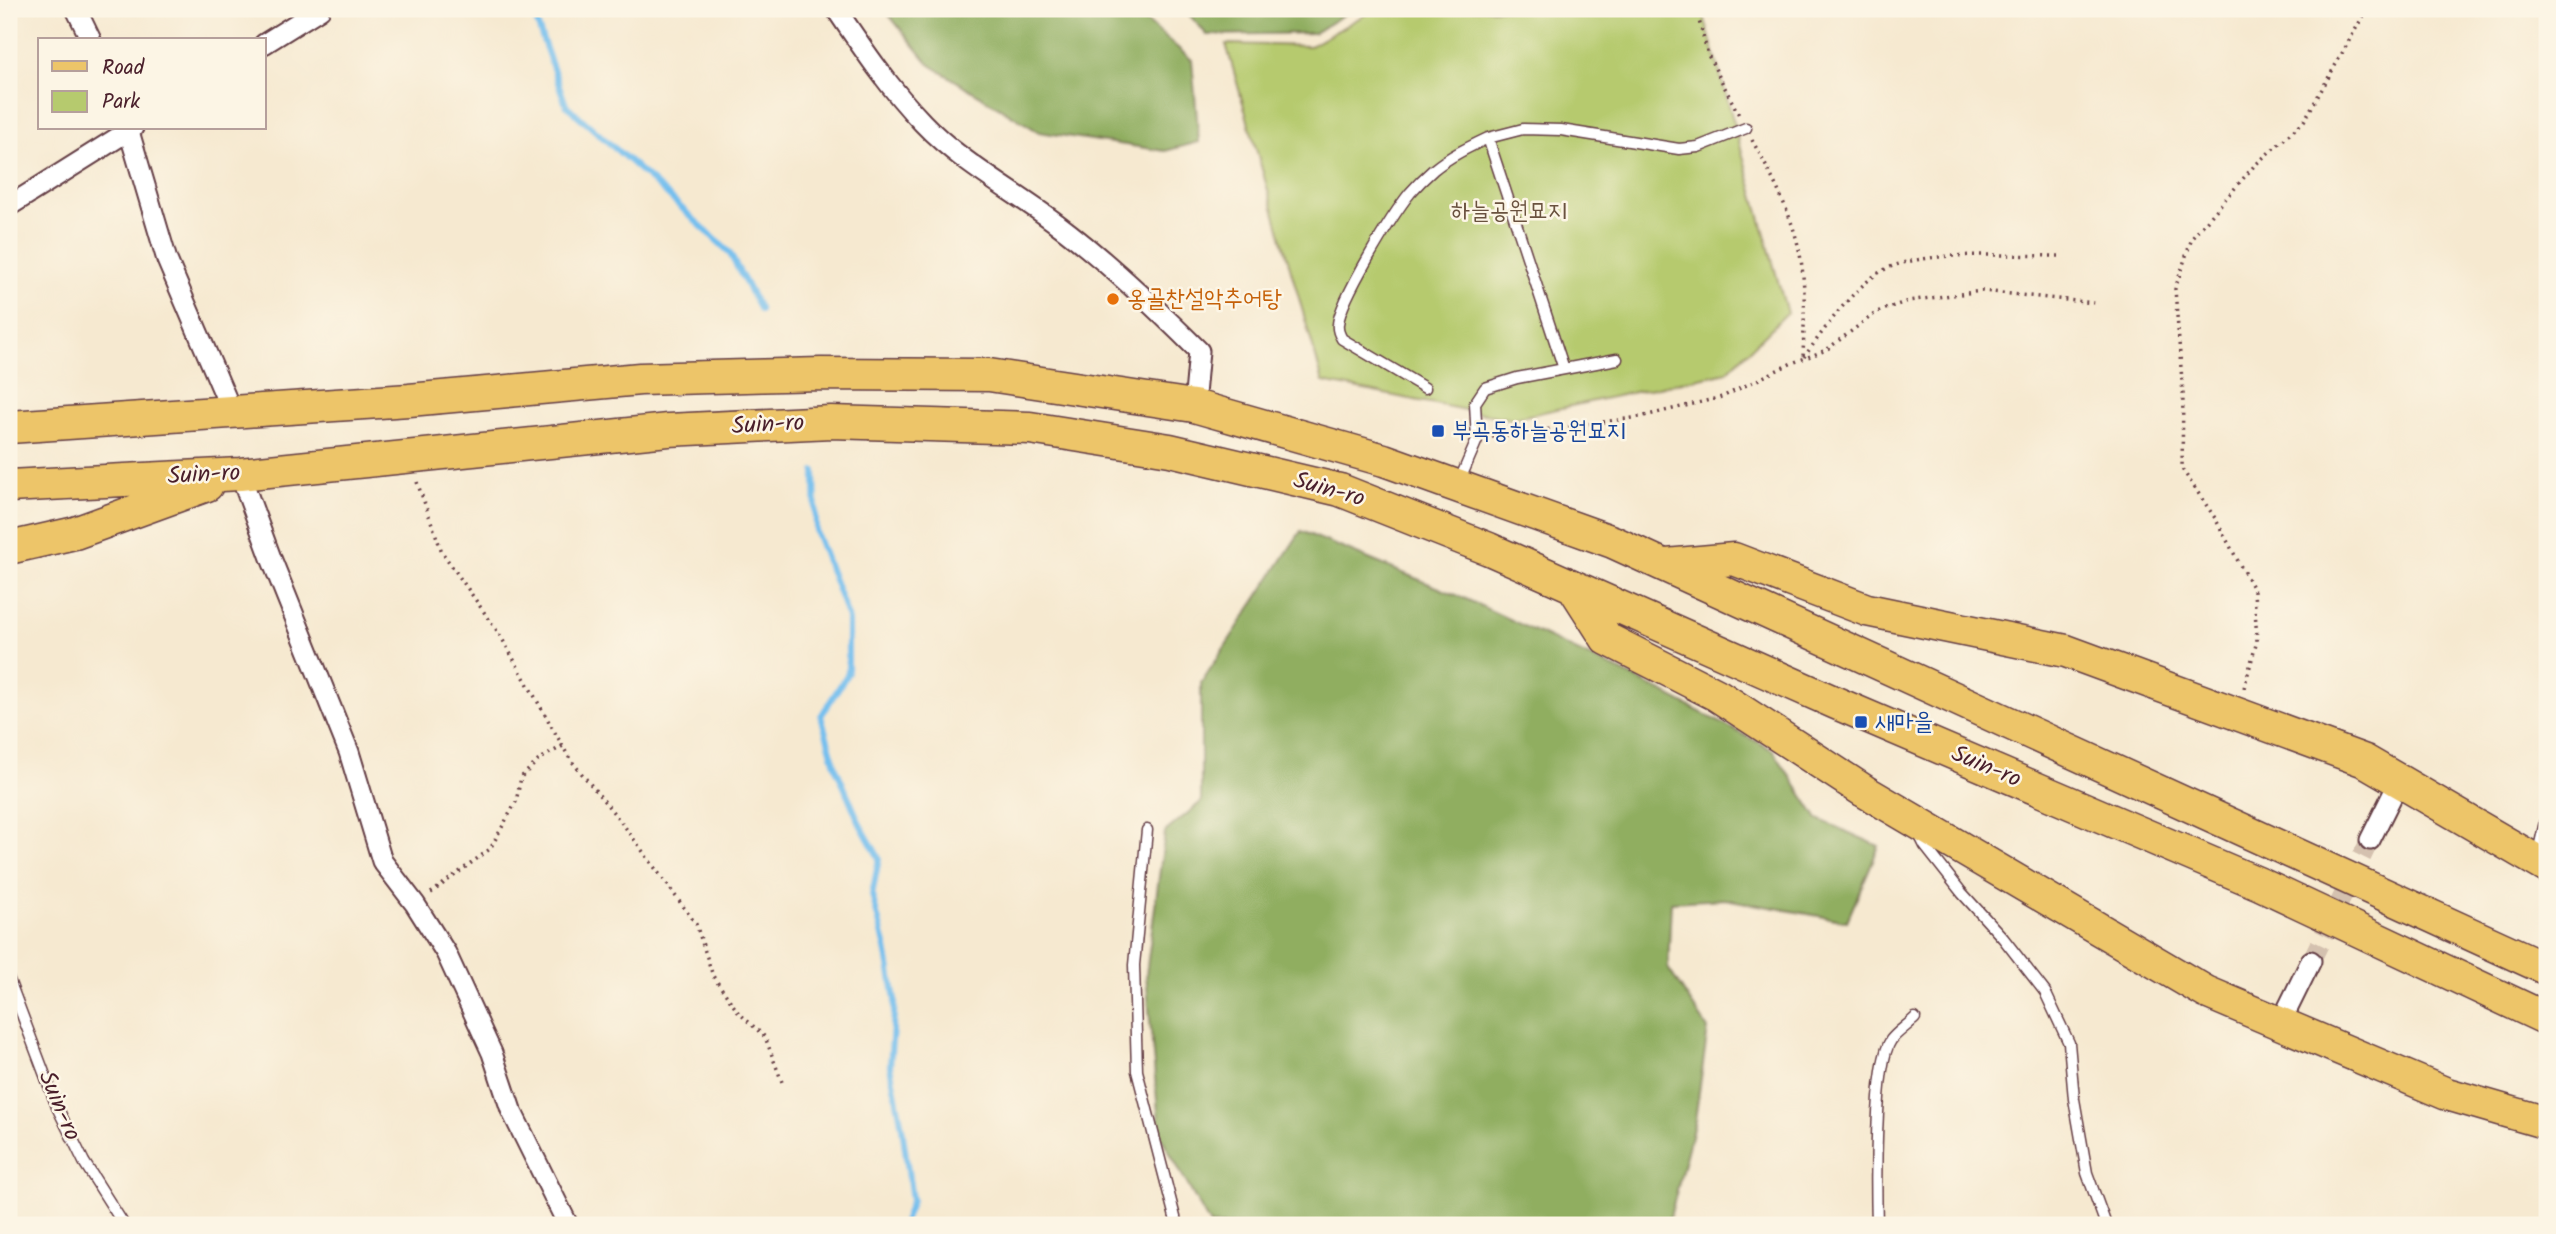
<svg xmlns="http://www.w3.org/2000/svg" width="2556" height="1234" viewBox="0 0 2556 1234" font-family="Kalam,'Poor Story',sans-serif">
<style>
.green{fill:#b6ca6e;stroke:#80744c;stroke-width:2}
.forest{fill:#90ae61;stroke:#6d6646;stroke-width:2}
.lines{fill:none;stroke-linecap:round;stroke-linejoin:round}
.stream{stroke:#74bfee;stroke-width:6}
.street-tunnel{stroke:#d4c1af;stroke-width:19;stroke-dasharray:19 10;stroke-linecap:butt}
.lane-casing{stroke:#643d44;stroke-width:13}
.street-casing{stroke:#643d44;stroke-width:23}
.primary-casing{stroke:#643d44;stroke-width:35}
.path{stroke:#643d44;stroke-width:3.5;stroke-dasharray:2 5;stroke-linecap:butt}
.lane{stroke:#fff;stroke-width:10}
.street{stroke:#fff;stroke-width:19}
.primary{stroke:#edc569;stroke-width:32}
.food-dot{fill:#e8710a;stroke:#fcf5e5;stroke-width:2.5}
.transit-dot{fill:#1a4fb4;stroke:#fcf5e5;stroke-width:2.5}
.labels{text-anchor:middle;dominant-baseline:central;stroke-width:5;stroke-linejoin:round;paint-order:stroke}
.park-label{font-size:24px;fill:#6a523f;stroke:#fcf5e5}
.food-label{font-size:24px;fill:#c56008;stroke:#fcf5e5;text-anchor:start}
.street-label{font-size:24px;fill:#4a1f2b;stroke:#fcf5e5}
.transit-label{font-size:24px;fill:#164399;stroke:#fcf5e5;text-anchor:start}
</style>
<rect width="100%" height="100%" fill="#fcf5e5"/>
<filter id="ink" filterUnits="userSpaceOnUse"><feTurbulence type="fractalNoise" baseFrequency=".0143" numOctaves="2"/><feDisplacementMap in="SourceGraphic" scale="14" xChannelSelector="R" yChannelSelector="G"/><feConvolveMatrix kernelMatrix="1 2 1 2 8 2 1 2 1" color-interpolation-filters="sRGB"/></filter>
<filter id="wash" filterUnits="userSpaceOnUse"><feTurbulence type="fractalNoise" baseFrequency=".00686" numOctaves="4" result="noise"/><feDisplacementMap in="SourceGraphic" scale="28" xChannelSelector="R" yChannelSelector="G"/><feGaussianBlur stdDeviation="1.57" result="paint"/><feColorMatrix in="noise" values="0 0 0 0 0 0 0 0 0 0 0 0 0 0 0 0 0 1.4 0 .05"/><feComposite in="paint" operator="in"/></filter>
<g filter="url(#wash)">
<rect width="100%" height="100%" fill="#f6e9d0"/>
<path class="green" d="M 1375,9 L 1702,9 L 1787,313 L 1727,372 L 1511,419 L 1323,382 L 1226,44 L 1310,46 Z"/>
<path class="forest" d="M 884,9 L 1132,9 L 1192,60 L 1199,142 L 1165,151 L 1039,132 L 930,65 Z
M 1184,9 L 1353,9 L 1314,33 L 1207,35 Z
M 1301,531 L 1466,599 L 1639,680 L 1773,750 L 1818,819 L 1879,846 L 1847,921 L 1725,899 L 1671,902 L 1668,968 L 1708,1029 L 1695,1120 L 1668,1225 L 1210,1225 L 1160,1135 L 1146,974 L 1165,832 L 1201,802 L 1201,683 Z"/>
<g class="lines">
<path class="stream" d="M 532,9 L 566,105 L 661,189 L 729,252 L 760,310
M 815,471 L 816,532 L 848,617 L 848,673 L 821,716 L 836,768 L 860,824 L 879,858 L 872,895 L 886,948 L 895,1000 L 890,1066 L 902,1127 L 912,1200 L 903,1225"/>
</g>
</g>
<g filter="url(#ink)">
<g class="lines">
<path class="street-tunnel" d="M 2311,961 L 2370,840"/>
<g class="lane-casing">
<path id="lane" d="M 1488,138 L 1523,129 L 1561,130 L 1679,149 L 1698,147 L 1746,128
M 1425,388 L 1342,339 C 1339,334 1337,330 1338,324 C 1340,300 1393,214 1410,193 C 1417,185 1425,177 1433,170 C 1450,156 1469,147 1488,138 L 1564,369
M 1459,482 L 1477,440 L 1475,403 L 1485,388 L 1517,378 L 1617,359
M 1147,830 L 1134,965 L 1137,1071 L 1177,1225
M 1920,836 L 1925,846 L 1962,893 L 2003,938 L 2045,992 L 2069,1043 L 2074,1099 L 2087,1173 L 2106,1225
M 2537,857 L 2547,813
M 9,980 L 57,1107 L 84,1162 L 124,1225
M 1877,1225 C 1876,1191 1874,1064 1891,1040 C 1897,1032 1908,1025 1915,1018"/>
</g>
<g class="street-casing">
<path id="street" d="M 76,9 L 91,40
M 836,9 C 863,49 890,89 923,123 C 961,163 1012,190 1056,223 C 1107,261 1154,306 1199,351 L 1194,406
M 264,44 L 320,9
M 128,128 L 167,260 L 232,412
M 9,206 L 133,128
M 240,474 L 271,558 L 349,752 L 382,861 L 415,904 L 446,953 L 492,1053 L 511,1110 L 568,1225
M 2370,840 L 2400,780
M 2280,1024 L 2311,961"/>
</g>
<g class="primary-casing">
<path id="primary" d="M 9,427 L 409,400 L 640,379 L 821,374 L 989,375 L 1194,406 L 1384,460 L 1613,542 L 2547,969
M 9,486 L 240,474 L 668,430 L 831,422 L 1030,428 L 1170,450 L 1340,490 L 1489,549 L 1836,703 L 2260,884 L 2547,1019
M 9,548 L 75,533 L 207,485
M 1666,565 L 1734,559 L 1867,610 L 2066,651 L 2365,761 L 2547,867
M 1573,586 L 1607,639 L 1717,695 L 1864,791 L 2206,992 L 2447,1094 L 2547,1123"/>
</g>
<path class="path" d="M 1696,9 L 1708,55 L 1739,115
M 1752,140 C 1770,173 1789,208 1798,245 C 1807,282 1804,321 1803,359
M 1804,357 C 1824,330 1857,281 1888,268 C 1929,250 2013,256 2059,256
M 1492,437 L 1640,417 L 1722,397 L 1792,363 L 1826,350 L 1877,312 L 1908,301 L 1982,291 L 2095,303
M 417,482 L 442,552 L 500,635 L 570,759 L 625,827 L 696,924 L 713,976 L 738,1012 L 765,1037 L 782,1082
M 2244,688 L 2257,641 L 2254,591 L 2215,518 L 2182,469 L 2183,394 L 2175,289 L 2192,238 L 2254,166 L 2304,121 L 2367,9
M 431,893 L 490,849 L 516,802 L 521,777 L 540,759 L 563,746"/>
<use href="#lane" class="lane"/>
<use href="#street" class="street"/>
<use href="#primary" class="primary"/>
</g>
</g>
<circle class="food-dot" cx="1113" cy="299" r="7"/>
<g class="transit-dot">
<rect x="1431" y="424" width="14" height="14" rx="3.5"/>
<rect x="1854" y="715" width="14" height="14" rx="3.5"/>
</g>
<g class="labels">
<g class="park-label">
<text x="1509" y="211">하늘공원묘지</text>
</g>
<g class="food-label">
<text x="1127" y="299">옹골찬설악추어탕</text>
</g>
<g class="street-label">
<text transform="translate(768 425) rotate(-3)">Suin-ro</text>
<text transform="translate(204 475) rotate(-3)">Suin-ro</text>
<text transform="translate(1329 490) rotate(16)">Suin-ro</text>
<text transform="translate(1986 767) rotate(23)">Suin-ro</text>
<text transform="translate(59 1106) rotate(67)">Suin-ro</text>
</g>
<g class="transit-label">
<text x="1452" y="431">부곡동하늘공원묘지</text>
<text x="1875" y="722">새마을</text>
</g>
</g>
<rect width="2556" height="1234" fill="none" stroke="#fcf5e5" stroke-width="35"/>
<rect x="38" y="38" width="228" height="91" fill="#fcf5e5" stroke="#b59f9b" stroke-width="2"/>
<rect x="52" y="61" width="35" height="10" fill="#edc569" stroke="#b59f9b" stroke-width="2"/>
<text x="102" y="74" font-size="21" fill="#4a1f2b">Road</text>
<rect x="52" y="91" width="35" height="21" fill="#b6ca6e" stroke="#b59f9b" stroke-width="2"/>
<text x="102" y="108" font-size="21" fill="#4a1f2b">Park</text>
</svg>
